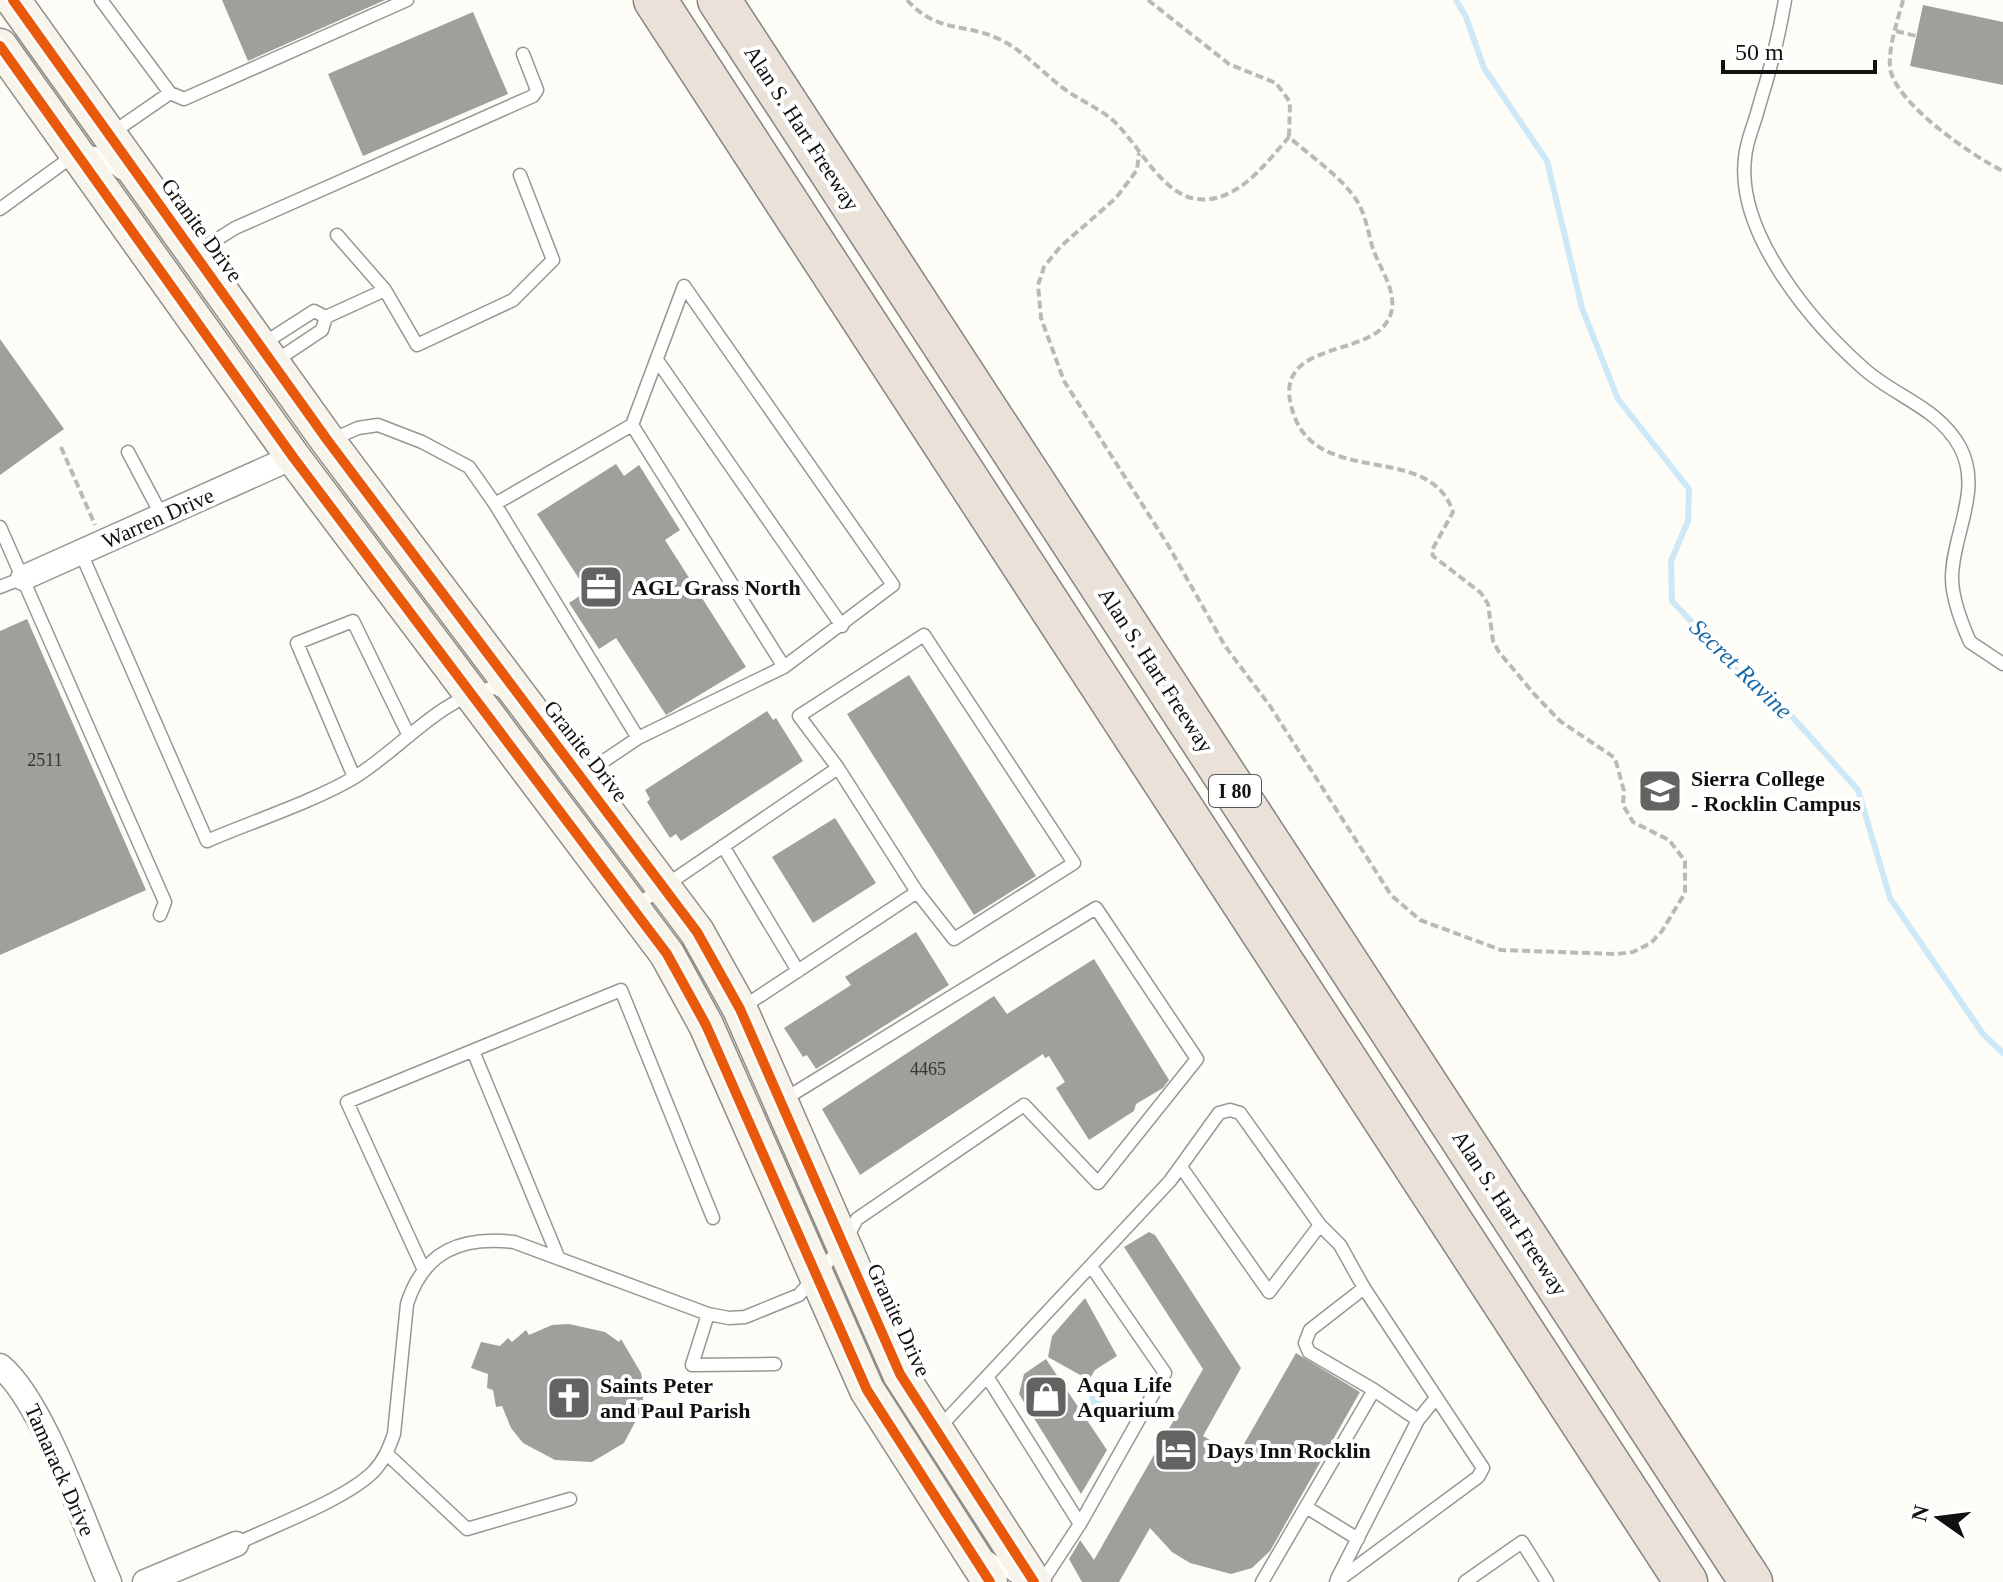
<svg xmlns="http://www.w3.org/2000/svg" width="2003" height="1582" viewBox="0 0 2003 1582" font-family="Georgia,serif">
<style>
.water{fill:#cde8f7}
.lines{fill:none;stroke-linecap:round;stroke-linejoin:round}
.stream{stroke:#cde8f7;stroke-width:6}
.building{fill:#a19f9c}
.lane-casing{stroke:#979795;stroke-width:15}
.street-casing{stroke:#979795;stroke-width:27}
.secondary-casing{stroke:#8e8d8b;stroke-width:37}
.highway-casing{stroke:#858482;stroke-width:45}
.path{stroke:#b9b9b8;stroke-width:4;stroke-dasharray:8 4;stroke-linecap:butt}
.lane{stroke:#fffffe;stroke-width:12}
.street{stroke:#fffffe;stroke-width:24}
.secondary{stroke:#f6f4eb;stroke-width:34}
.highway{stroke:#eae1d8;stroke-width:42}
.cycleway-casing{stroke:#fff;stroke-width:15}
.cycleway{stroke:#e8590c;stroke-width:10}
.labels{text-anchor:middle;dominant-baseline:central;stroke-width:8;stroke-linejoin:round;paint-order:stroke}
.number-label{font-size:18px;fill:#353434}
.shield{fill:#fff;stroke:#585858;stroke-width:2}
.shield-label{font-size:20px;font-weight:bold;fill:#111}
.street-label{font-size:22px;fill:#111;stroke:#fff}
.poi-label{font-size:22px;font-weight:bold;fill:#111;stroke:#fff;text-anchor:start}
.water-label{font-size:24px;font-style:italic;fill:#1768a6;stroke:#fff}
</style>
<rect width="100%" height="100%" fill="#fdfcf7"/>
<path class="water" d="M 1106,1379 L 1113,1382 L 1108,1400 L 1090,1406 L 1089,1393 L 1098,1390 Z"/>
<g class="lines">
<path class="stream" d="M 1456,0 L 1466,17 L 1484,68 L 1547,161 L 1582,308 L 1618,399 L 1689,489 L 1688,521 L 1671,561 L 1672,601 L 1742,675 L 1787,711 L 1858,790 L 1890,898 L 1983,1034 L 2003,1053"/>
</g>
<path class="building" d="M 222,0 L 385,0 L 248,61 Z
M 1923,5 L 2003,22 L 2003,85 L 1910,66 Z
M 473,12 L 508,94 L 363,156 L 328,74 Z
M 0,339 L 64,429 L 0,475 Z
M 616,464 L 624,476 L 639,465 L 680,530 L 665,540 L 746,667 L 666,715 L 616,638 L 599,649 L 569,603 L 587,591 L 537,514 Z
M 27,619 L 146,890 L 0,955 L 0,631 Z
M 909,675 L 1036,876 L 974,915 L 847,714 Z
M 767,711 L 773,720 L 776,718 L 803,761 L 681,841 L 676,834 L 670,838 L 647,802 L 650,799 L 645,790 Z
M 835,818 L 876,883 L 813,923 L 772,857 Z
M 916,932 L 949,985 L 816,1069 L 807,1055 L 803,1057 L 784,1028 L 851,985 L 845,977 Z
M 1094,959 L 1169,1080 L 1163,1088 L 1136,1104 L 1134,1111 L 1089,1140 L 1056,1088 L 1065,1082 L 1049,1056 L 1045,1058 L 1043,1054 L 860,1175 L 822,1109 L 994,996 L 1007,1014 Z
M 1149,1232 L 1155,1235 L 1241,1368 L 1203,1436 L 1237,1456 L 1296,1353 L 1360,1392 L 1270,1551 L 1252,1568 L 1231,1574 L 1190,1563 L 1172,1552 L 1150,1528 L 1119,1582 L 1082,1582 L 1069,1559 L 1077,1546 L 1080,1540 L 1094,1560 L 1203,1369 L 1124,1247 Z
M 1085,1298 L 1117,1356 L 1095,1370 L 1089,1380 L 1048,1357 L 1052,1336 Z
M 569,1324 L 605,1332 L 619,1342 L 621,1339 L 641,1373 L 644,1389 L 642,1409 L 624,1443 L 592,1462 L 555,1460 L 523,1443 L 511,1428 L 502,1406 L 496,1407 L 493,1390 L 487,1388 L 488,1374 L 471,1368 L 481,1342 L 500,1346 L 508,1338 L 512,1342 L 526,1330 L 529,1335 L 552,1325 Z
M 1046,1359 L 1107,1450 L 1081,1494 L 1019,1394 L 1024,1374 Z"/>
<g class="lines">
<g class="lane-casing">
<path id="lane" d="M 101,0 L 170,93 L 184,99 L 407,0
M 1785,0 C 1779,36 1770,71 1759,106 C 1755,123 1746,141 1745,158 C 1736,233 1811,322 1863,368 C 1895,397 1938,407 1960,447 C 1983,490 1952,535 1952,578 C 1952,598 1962,624 1970,642 L 2003,664
M 112,133 L 170,93
M 0,209 L 77,153 L 95,153 L 121,173
M 337,235 L 385,290
M 197,252 L 235,228 L 533,96 L 537,90 L 523,54
M 326,317 L 385,290 L 417,345 L 513,300 L 553,260 L 520,175
M 261,345 L 314,311 L 326,317
M 657,360 L 842,626
M 274,362 L 322,330 L 326,317
M 331,440 L 358,428 L 378,425 L 422,442 L 469,467 L 495,504 L 632,425 L 684,286 L 893,585 L 784,667 L 632,425
M 128,452 L 162,516
M 495,504 L 638,738
M 0,527 L 165,902 L 160,915
M 81,553 L 207,841 C 251,822 315,801 355,777 C 403,747 437,700 494,687 L 506,694
M 0,587 L 23,578
M 838,768 L 917,892
M 583,775 L 638,738 L 784,667
M 354,777 L 297,643 L 353,621 L 409,736
M 723,846 L 798,971
M 634,907 L 838,768 L 799,716 L 924,635 L 1074,863 L 954,939 L 917,892 L 743,1007
M 473,1051 L 559,1259
M 1181,1167 L 1269,1292 L 1320,1225
M 423,1268 L 347,1102 L 621,990 L 713,1218
M 1364,1288 L 1310,1330 L 1305,1343 L 1309,1352 L 1374,1390
M 708,1314 L 692,1365 L 775,1364
M 988,1378 L 1080,1524 L 1042,1582
M 937,1430 L 1170,1181 L 1219,1113 L 1230,1110 L 1240,1113 L 1320,1225 L 1340,1245 L 1364,1288 L 1483,1468 L 1478,1477 L 1336,1582
M 387,1454 L 467,1529 L 570,1499
M 1306,1507 L 1358,1539
M 1080,1524 L 1165,1373 L 1091,1266
M 236,1544 C 273,1526 346,1499 373,1472 C 384,1461 389,1448 394,1434 L 407,1304 C 424,1251 461,1236 514,1242 L 708,1314 L 729,1318 L 745,1317 L 799,1295 L 842,1246 L 857,1219 L 1024,1105 L 1098,1183 L 1197,1059 L 1096,908 L 783,1100
M 989,1558 L 1023,1582
M 1337,1579 L 1418,1420 L 1436,1398
M 1262,1582 L 1374,1390 L 1418,1420
M 1465,1582 L 1522,1542 L 1547,1582"/>
</g>
<g class="street-casing">
<path id="street" d="M 23,578 L 293,457
M 0,1366 C 43,1401 85,1527 109,1582
M 145,1582 L 236,1544"/>
</g>
<g class="secondary-casing">
<path id="secondary" d="M 13,0 L 328,441 L 697,932 L 740,1009 L 900,1374 L 1034,1582
M 0,46 L 293,457 L 667,954 L 706,1025 L 867,1390 L 990,1582"/>
</g>
<g class="highway-casing">
<path id="highway" d="M 655,0 L 1686,1582
M 719,0 L 1751,1582"/>
</g>
<path class="path" d="M 907,0 C 938,34 963,22 999,39 C 1022,50 1038,68 1058,84 C 1073,97 1093,105 1109,117 C 1136,138 1160,195 1197,199 C 1237,204 1266,163 1289,137 C 1309,155 1335,172 1352,194 C 1366,211 1367,230 1373,249 C 1382,274 1406,303 1382,328 C 1353,357 1266,344 1295,418 C 1323,487 1430,442 1453,512 L 1432,550 L 1433,556 L 1481,593 L 1488,604 L 1493,641 L 1499,652 L 1535,695 L 1560,721 L 1615,758 L 1624,791 L 1623,805 L 1633,822 L 1669,840 L 1685,861 L 1685,893 L 1662,931 L 1651,943 L 1633,952 L 1617,954 L 1501,950 L 1420,920 L 1391,895 L 1270,706 L 1225,646 L 1168,545 L 1064,381 L 1041,318 L 1038,285 L 1044,267 L 1061,246 L 1116,198 L 1137,170 L 1139,153
M 1148,0 L 1229,64 L 1276,83 L 1290,102 L 1289,137
M 1903,0 C 1898,20 1888,47 1890,68 C 1895,103 1972,156 2003,171
M 1896,31 L 1916,36
M 61,447 L 95,525"/>
<use href="#lane" class="lane"/>
<use href="#street" class="street"/>
<use href="#secondary" class="secondary"/>
<use href="#highway" class="highway"/>
<g class="cycleway-casing">
<path id="cycleway" d="M 13,0 L 328,441 L 697,932 L 740,1009 L 900,1374 L 1034,1582
M 0,46 L 293,457 L 667,954 L 706,1025 L 867,1390 L 990,1582"/>
</g>
<use href="#cycleway" class="cycleway"/>
</g>
<defs>
<g id="office-square" transform="scale(2.3)"><rect x="-9" y="-9" width="18" height="18" rx="4" fill="#646362" stroke="#fff"/><path d="M-6-3h4V-5.5h4V-3h4V5H-6ZM-1-4.5V-3h2v-1.5ZM-6 0V1H6V0Z" fill="#fff"/></g>
<g id="university-square" transform="scale(2.3)"><rect x="-9" y="-9" width="18" height="18" rx="4" fill="#646362" stroke="#fff"/><path d="M0-5L7-2L0 1L-7-2ZM-4 1L0 2.5L4 1V4Q0 6-4 4Z" fill="#fff"/></g>
<g id="shop-square" transform="scale(2.3)"><rect x="-9" y="-9" width="18" height="18" rx="4" fill="#646362" stroke="#fff"/><path d="M-5-2.5h2.3a2.7 3.5 0 0 1 5.4 0H5L5.5 6h-11ZM-1.5-2.5h3a1.5 2.3 0 0 0-3 0Z" fill="#fff"/></g>
<g id="church-square" transform="scale(2.3)"><rect x="-9" y="-9" width="18" height="18" rx="4" fill="#646362" stroke="#fff"/><path d="M-1.2-6h2.4v3.5h3.3v2.4h-3.3V6h-2.4V-.1h-3.3v-2.4h3.3Z" fill="#fff"/></g>
<g id="hotel-square" transform="scale(2.3)"><rect x="-9" y="-9" width="18" height="18" rx="4" fill="#646362" stroke="#fff"/><path d="M-6-4.5h1.5V1H6V5H4.5V3h-9V5H-6ZM-4 0a1.8 1.8 0 1 1 3.6 0ZM.5 0V-2.5h3Q6-2.5 6 0Z" fill="#fff"/></g>
</defs>
<g fill-rule="evenodd">
<use href="#office-square" x="601" y="587"/>
<use href="#university-square" x="1660" y="791"/>
<use href="#shop-square" x="1046" y="1397"/>
<use href="#church-square" x="569" y="1398"/>
<use href="#hotel-square" x="1176" y="1450"/>
</g>
<g class="labels">
<g class="number-label">
<text x="45" y="760">2511</text>
<text x="928" y="1069">4465</text>
</g>
<rect class="shield" x="1209" y="775" width="52" height="32" rx="6"/>
<g class="shield-label">
<text x="1235" y="791">I 80</text>
</g>
<g class="street-label">
<text transform="translate(802 128) rotate(57)">Alan S. Hart Freeway</text>
<text transform="translate(202 230) rotate(54)">Granite Drive</text>
<text transform="translate(158 518) rotate(-24)">Warren Drive</text>
<text transform="translate(1156 670) rotate(57)">Alan S. Hart Freeway</text>
<text transform="translate(586 751) rotate(52)">Granite Drive</text>
<text transform="translate(1510 1213) rotate(57)">Alan S. Hart Freeway</text>
<text transform="translate(899 1320) rotate(65)">Granite Drive</text>
<text transform="translate(60 1470) rotate(66)">Tamarack Drive</text>
</g>
<g class="poi-label">
<text x="632" y="587">AGL Grass North</text>
<text x="1691" y="778">Sierra College<tspan x="1691" dy="25">- Rocklin Campus</tspan></text>
<text x="1077" y="1384">Aqua Life<tspan x="1077" dy="25">Aquarium</tspan></text>
<text x="600" y="1385">Saints Peter<tspan x="600" dy="25">and Paul Parish</tspan></text>
<text x="1207" y="1450">Days Inn Rocklin</text>
</g>
<g class="water-label">
<text transform="translate(1741 669) rotate(44)">Secret Ravine</text>
</g>
</g>
<g transform="translate(1939 1518) rotate(284)" stroke="#ffffff" stroke-width="6" paint-order="stroke">
<path d="M0-6L14 30L0 20L-14 30Z" fill="#111111"/>
<text y="-12" font-size="22" font-weight="bold" text-anchor="middle" fill="#111111">N</text>
</g>
<path d="M1723 60v12h152v-12" fill="none" stroke="#111111" stroke-width="4"/>
<text x="1735" y="60" font-size="24" fill="#111111" stroke="#ffffff" stroke-width="6" paint-order="stroke">50 m</text>
</svg>
